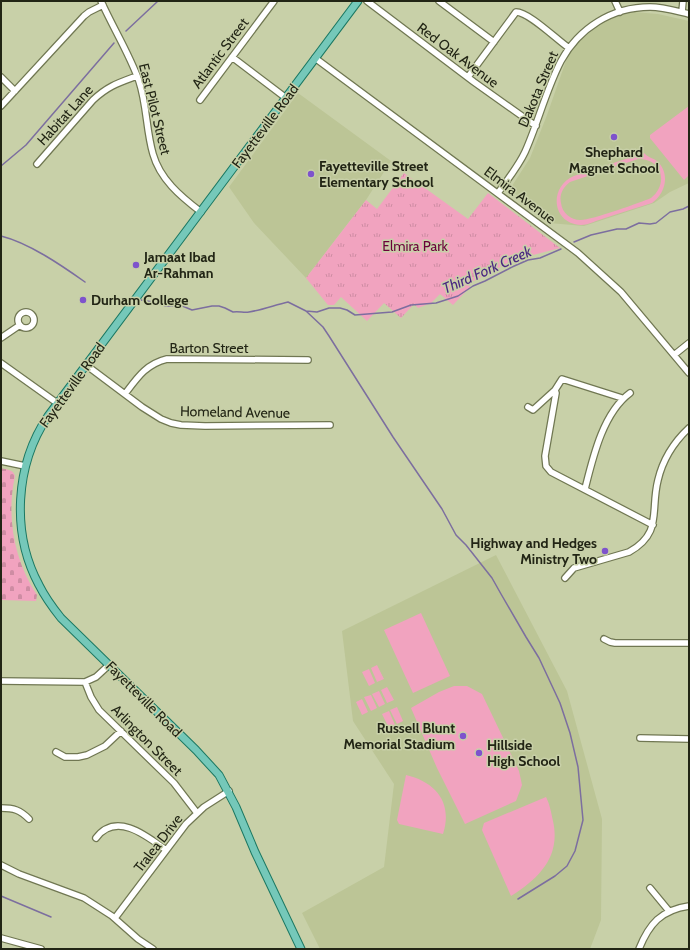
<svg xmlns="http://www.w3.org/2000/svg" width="690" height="950" viewBox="0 0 690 950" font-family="Cabin,sans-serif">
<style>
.built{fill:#bcc596}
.green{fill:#f1a3bf;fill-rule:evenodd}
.cemetery{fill:url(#cemetery-stones)}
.park{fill:url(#park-tufts)}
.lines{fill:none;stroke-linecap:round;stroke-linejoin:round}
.stream{stroke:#7c6e9f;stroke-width:1.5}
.minor-casing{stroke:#707752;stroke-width:8}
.major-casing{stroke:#1c7862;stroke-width:9}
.minor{stroke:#fff;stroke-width:5.5}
.major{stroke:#75c8b9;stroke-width:7}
.poi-dot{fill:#7e53cc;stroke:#c8d0a8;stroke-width:1.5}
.labels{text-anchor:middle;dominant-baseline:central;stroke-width:3;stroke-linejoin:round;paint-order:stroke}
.street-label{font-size:14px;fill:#222515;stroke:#c8d0a8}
.poi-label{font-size:14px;font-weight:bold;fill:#222515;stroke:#c8d0a8;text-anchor:start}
.park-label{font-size:14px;fill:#6c003b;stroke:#c8d0a8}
.water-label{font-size:15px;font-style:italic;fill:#4a2781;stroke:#c8d0a8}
</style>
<defs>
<pattern id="cemetery-stones" width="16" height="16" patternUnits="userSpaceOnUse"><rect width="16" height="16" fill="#f1a3bf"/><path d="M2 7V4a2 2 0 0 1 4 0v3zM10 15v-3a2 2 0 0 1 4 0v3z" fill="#ce8ca3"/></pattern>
<pattern id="park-tufts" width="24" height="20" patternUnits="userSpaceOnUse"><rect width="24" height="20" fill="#f1a3bf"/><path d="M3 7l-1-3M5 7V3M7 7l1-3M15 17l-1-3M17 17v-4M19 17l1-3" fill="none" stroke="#ce8ca3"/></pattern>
</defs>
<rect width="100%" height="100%" fill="#c8d0a8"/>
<path class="built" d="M 634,12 L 658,14 L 689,21 L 689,183 L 670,192 L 654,203 L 584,226 L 549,223 L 510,189 L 530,158 L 547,115 L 568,55 L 581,38 L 596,25 L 613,17 Z
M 298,93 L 391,161 L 366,200 L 306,278 L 254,223 L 229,187 Z
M 496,555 L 567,691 L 602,819 L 601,920 L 590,949 L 320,949 L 302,913 L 384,867 L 394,784 L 353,721 L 342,631 Z"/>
<path class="green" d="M 689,106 L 689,175 L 684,180 L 650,138 L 650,135 Z
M 644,153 C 647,157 653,158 657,161 C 671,174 665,194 652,203 C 636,208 620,213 605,218 C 597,220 589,225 581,225 C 552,224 548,187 574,176 ZM 638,159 C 662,158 669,184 651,198 C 642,202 589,221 580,220 C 571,220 562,213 561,203 C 559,195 563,187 570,182 Z
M 421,613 L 450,676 L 413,693 L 384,630 Z
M 377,665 L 384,679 L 377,682 L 371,668 Z
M 369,669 L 375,683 L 369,686 L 362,672 Z
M 454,686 L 467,686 L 482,694 L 519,771 L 522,785 L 516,801 L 465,824 L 437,768 L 411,708 L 439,692 Z
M 387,687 L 394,700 L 387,703 L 381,690 Z
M 379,691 L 385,704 L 379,707 L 372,694 Z
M 371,695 L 377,708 L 371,711 L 364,697 Z
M 362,699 L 368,712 L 362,715 L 356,702 Z
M 397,707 L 403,721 L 397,724 L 390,710 Z
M 389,711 L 395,725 L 389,728 L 382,714 Z
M 406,775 C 436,782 453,803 443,834 L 399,824 L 397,820 Z
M 546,797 C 550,805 551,812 553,821 C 561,857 539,878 511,896 L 482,830 L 484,823 Z"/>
<path class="cemetery" d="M 1,468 C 7,470 13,469 15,476 C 6,516 14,561 37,595 L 36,601 L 1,600 Z"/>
<path class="park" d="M 404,173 L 468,219 L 488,193 L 560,248 L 514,260 L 468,284 L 470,287 L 453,305 L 440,294 L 431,303 L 418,308 L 414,304 L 401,318 L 384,303 L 367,321 L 341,297 L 334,305 L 328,305 L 306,278 L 366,200 L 377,209 Z"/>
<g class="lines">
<path class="stream" d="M 126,31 L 158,1
M 1,166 L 26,145 L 114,43
M 1,236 C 29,243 61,265 85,282
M 574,242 L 591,235 L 617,229 L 626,229 L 639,223 L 650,224 L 656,223 L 670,212 L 683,209 L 689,206
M 141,300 L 153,302 L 166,306 L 172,306 L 180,305 L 192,310 L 212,306 L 219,306 L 225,308 L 233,312 C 239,311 244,313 249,312 C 262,310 275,305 288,302 L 306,311 L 317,312 L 329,308 L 340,308 L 347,310 L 355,315 L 392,312 L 411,305 L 436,303 L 458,296 L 473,286 L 485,281 L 512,267 L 528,260 L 540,258 L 561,249
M 306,311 L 323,327 L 329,336 L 393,437 L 442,509 L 456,535 L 466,545 L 492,578 L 501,594 L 526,637 L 539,658 L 560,703 L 570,733 L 578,767 L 583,820 L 575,851 L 567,866 L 555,876 L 518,899
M 1,896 L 51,917"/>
<g class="minor-casing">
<path id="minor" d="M 101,1 C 113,28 129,53 139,81 C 147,105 146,130 153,154 C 160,179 180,196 201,212
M 367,1 L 474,82 L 536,126
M 439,1 L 494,42
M 615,1 L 620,12
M 682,12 L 683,1
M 232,57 L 286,98
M 315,58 L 578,253 L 621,292 L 689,373
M 1,77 L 15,91
M 468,77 L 516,12 C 529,12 557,40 569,48
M 200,100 L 274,1
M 1,106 L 84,16 L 89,12 L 103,5
M 37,164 L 93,100 C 108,86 118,83 137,76
M 498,193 C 507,180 518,167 525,152 C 538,123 546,90 561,61 C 579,28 612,7 650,7 C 663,7 676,11 689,14
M18 320a8 8 0 1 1 16 0a8 8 0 1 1-16 0Z
M 1,338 L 20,325
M 674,355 L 689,343
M 1,363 L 57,403
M 86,365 L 142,407 L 161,419 L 171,423 L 181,425 L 205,426 L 330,425
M 555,390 L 562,379 L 622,398
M 125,394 C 137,378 146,364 167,359 L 308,360
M 528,407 L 533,410 L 555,390 L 556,393 L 545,456 L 546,466 L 551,472 L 653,525
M 1,461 L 25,466
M 585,489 C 593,457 603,413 630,393
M 565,578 L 574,568 L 629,552 C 663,533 650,511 658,480 C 663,459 674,442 689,428
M 604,639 L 610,642 L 615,643 L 689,643
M 1,681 L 85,682 L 96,677 L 109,665
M 85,682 L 91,697 L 99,710 L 174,783 L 197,813
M 640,738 L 689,739
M 56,752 L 65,757 L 78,757 L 87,755 L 105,746 L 121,731
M 1,808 C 14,808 20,810 29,819
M 96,838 C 116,811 147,836 166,850
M 1,865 L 19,874 L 84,898 L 112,916 L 138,939 L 153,949
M 650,888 L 669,911
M 115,918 L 186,824 L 204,807 L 229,791
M 1,938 L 41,949
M 639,949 C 649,924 661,910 689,906"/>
</g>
<g class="major-casing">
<path id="major" d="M 301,949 L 255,852 L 236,807 L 219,775 L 196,750 L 61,618 C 53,608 45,597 39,585 C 11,533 15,465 48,416 L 358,1"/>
</g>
<use href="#minor" class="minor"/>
<use href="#major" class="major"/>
</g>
<g class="poi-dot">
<circle cx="614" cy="137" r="4"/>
<circle cx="311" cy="174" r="4"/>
<circle cx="136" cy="265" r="4"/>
<circle cx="83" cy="300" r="4"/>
<circle cx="605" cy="551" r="4"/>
<circle cx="463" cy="736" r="4"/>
<circle cx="479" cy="753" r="4"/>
</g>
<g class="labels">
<g class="street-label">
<text transform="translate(220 53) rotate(-53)">Atlantic Street</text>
<text transform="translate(458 55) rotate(37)">Red Oak Avenue</text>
<text transform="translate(538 89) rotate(-67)">Dakota Street</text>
<text transform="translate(155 109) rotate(76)">East Pilot Street</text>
<text transform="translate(65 115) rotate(-48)">Habitat Lane</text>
<text transform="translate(265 126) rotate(-53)">Fayetteville Road</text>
<text transform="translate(520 195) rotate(37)">Elmira Avenue</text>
<text x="209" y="348">Barton Street</text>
<text transform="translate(72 385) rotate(-54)">Fayetteville Road</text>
<text transform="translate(235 412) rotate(1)">Homeland Avenue</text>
<text transform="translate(144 699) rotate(45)">Fayetteville Road</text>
<text transform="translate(147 740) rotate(45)">Arlington Street</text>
<text transform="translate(158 843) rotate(-52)">Tralea Drive</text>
</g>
<g class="poi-label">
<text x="614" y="152" text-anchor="middle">Shephard<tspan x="614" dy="16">Magnet School</tspan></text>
<text x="319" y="166">Fayetteville Street<tspan x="319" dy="16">Elementary School</tspan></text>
<text x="144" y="257">Jamaat Ibad<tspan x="144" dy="16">Ar-Rahman</tspan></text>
<text x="91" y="300">Durham College</text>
<text x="597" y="543" text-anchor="end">Highway and Hedges<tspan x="597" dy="16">Ministry Two</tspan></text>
<text x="455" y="728" text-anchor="end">Russell Blunt<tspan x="455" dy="16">Memorial Stadium</tspan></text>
<text x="487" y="745">Hillside<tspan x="487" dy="16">High School</tspan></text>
</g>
<g class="park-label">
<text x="415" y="246">Elmira Park</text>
</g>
<g class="water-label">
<text transform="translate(487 270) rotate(-24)">Third Fork Creek</text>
</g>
</g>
<rect width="690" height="950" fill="none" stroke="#222515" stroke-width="4"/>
</svg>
